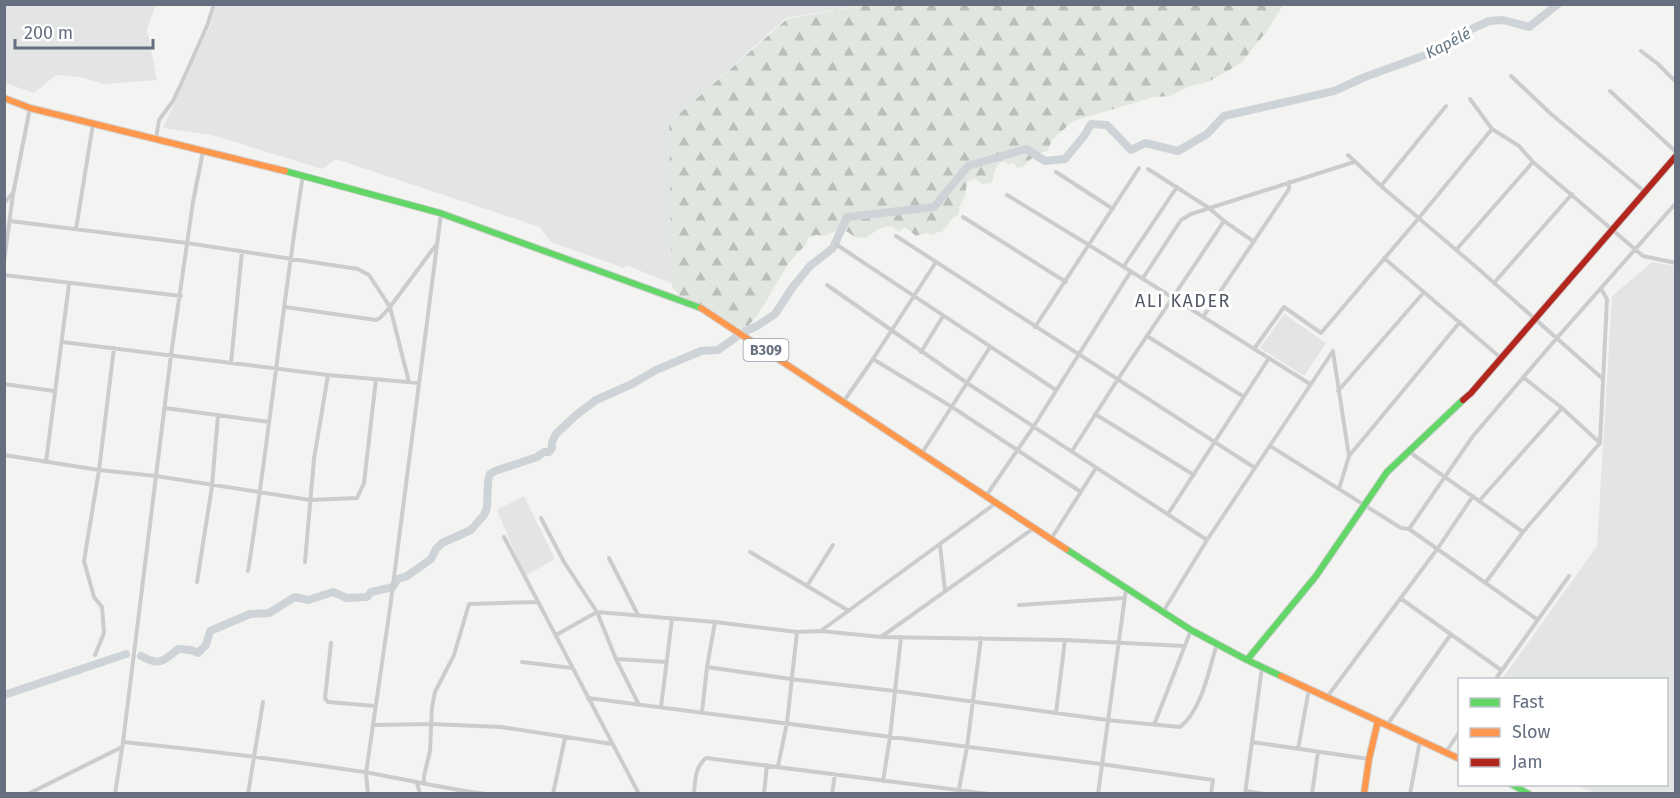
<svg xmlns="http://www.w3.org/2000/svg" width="1680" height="798" viewBox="0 0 1680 798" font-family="'Fira Sans',sans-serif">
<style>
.built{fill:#e3e4e4}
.forest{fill:url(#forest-firs)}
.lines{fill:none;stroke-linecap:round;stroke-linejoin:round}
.river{stroke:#cdd3d7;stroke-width:8}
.fast-casing{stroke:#d0d1d1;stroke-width:8}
.slow-casing{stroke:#d0d1d1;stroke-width:8}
.jam-casing{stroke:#d0d1d1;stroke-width:8}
.street{stroke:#cbcccd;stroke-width:4}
.fast{stroke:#63d668;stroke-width:6}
.slow{stroke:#ff974d;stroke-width:6}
.jam{stroke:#b3261e;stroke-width:6}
.labels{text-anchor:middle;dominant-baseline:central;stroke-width:6;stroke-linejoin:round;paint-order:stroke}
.shield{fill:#fff;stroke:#939aa6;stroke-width:1.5}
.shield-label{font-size:14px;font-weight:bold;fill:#656f80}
.water-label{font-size:16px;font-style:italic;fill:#657784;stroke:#fff}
.quarter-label{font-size:18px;letter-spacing:1.5px;fill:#525a66;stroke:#fff}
</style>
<defs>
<pattern id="forest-firs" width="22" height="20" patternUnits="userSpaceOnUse" patternTransform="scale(1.5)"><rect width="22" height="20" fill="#e2e6e0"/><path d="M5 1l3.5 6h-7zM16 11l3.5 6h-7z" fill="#bbbfbb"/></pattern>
</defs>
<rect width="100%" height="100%" fill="#f3f3f2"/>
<path class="built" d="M 5,4 L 156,5 L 147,29 L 157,80 L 104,84 L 80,77 L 56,75 L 34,93 L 5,83 Z
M 216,5 L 864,5 L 786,18 L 669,123 L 673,284 L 626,265 L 624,268 L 551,242 L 540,227 L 336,159 L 322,169 L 212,135 L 163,128 L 210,26 Z
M 1652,262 L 1676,266 L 1675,793 L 1594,793 L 1576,785 L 1666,784 L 1666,680 L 1502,679 L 1597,546 L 1612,296 Z
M 1284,314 L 1326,343 L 1304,376 L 1260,348 Z
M 524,496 L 555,559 L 525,576 L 497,510 Z"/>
<path class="forest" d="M 871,4 L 1283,5 L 1267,31 L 1241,63 L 1217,77 L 1205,83 L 1190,86 L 1170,96 L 1154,97 L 1073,121 L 1052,140 L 1047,152 L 1046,151 C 1035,155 1030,159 1023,167 L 1017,168 L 1014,163 L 1008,164 L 1004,161 C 996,164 993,173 993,181 L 991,183 L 982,184 L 975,178 L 967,182 L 965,196 L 959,208 L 959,214 L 952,219 L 942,232 L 937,232 L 934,235 L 925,233 L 916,236 L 905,227 L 899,232 L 891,226 L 880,228 L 866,238 L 855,237 L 846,231 L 834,232 L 823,236 L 816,235 L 807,239 L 807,243 L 788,264 L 759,313 L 744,331 L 708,308 L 680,296 L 672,287 L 669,123 L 787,19 Z"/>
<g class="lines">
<path class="river" d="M 746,331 L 757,326 L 775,314 L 792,288 L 810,266 L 833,248 L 847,217 L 934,207 L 968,166 L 1026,149 L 1045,161 L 1065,159 L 1084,136 L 1091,124 L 1107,125 L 1131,150 L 1145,143 L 1178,151 L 1207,134 L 1224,116 L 1334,91 L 1365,77 L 1439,50 L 1465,32 L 1489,21 L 1503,20 L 1529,27 L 1558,4
M 141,656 C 159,666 163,662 178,649 L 191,650 L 198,653 L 206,645 L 210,631 L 250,614 L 269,613 L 295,597 L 308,600 L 333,592 L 347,598 L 367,597 L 371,592 L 393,587 L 398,579 L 407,576 L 431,559 L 436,549 L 442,543 L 471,530 L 484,515 L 487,508 L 488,481 L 490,474 L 495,471 L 537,457 L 544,452 L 549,452 L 552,448 L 552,442 L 556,434 L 575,416 L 596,400 L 632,384 L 656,370 L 701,351 L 718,350 L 739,335
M 4,695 L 126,654"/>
<g class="fast-casing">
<path id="fast" d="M 285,171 L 440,213 L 701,308
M 1066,549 L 1191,630 L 1247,660 L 1281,676
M 1247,660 L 1316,576 L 1387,472 L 1463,400
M 1511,784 L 1529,794"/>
</g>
<g class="slow-casing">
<path id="slow" d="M 4,98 L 30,108 L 285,171
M 701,308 L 1066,549
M 1281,676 L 1460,759
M 1364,794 L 1369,759 L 1378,721"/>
</g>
<g class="jam-casing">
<path id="jam" d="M 1463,400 L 1471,393 L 1676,156"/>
</g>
<path class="street" d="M 1641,51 L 1658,64 L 1676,82
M 1511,76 L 1551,114 L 1645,192
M 1610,91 L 1676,152
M 1470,99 L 1492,129 L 1519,146 L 1533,162 L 1643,256 L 1676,263
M 156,139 L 159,120 L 173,101 L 182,82 L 207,26 L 214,4
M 1348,155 L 1381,186 L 1475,266 L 1603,379
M 1148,169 L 1209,208 L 1224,221 L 1253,241
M 1056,172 L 1113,209
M 1381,186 L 1446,106
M 1007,195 L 1089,245 L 1310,384
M 4,203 L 12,194
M 963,217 L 1066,282
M 10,221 L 187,243 L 358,269 L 369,275 L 390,307 L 380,318 L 376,320 L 285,307
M 76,229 L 93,124
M 896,236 L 1255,468
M 837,245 L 1056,390
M 1456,250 L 1533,162
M 1384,258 L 1501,358
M 4,262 L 13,194 L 30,108
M 1124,266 L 1177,187
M 4,275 L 181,296
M 1143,278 L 1181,220 L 1191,214 L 1354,162
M 1494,283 L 1572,194
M 827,285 L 967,383 L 1207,540
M 1203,317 L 1289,189 L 1289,182
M 1035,327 L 1139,168
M 1147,336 L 1244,397
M 62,342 L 328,375 L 419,383
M 1254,349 L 1284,307 L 1321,333 L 1418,219 L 1492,129
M 921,352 L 943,316
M 1333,352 L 1349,456
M 873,359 L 952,407 L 1081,492
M 231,363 L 242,251
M 1523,377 L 1562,408 L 1600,443
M 409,382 L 390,307 L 436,245
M 4,384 L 54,391
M 1338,391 L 1424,292
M 844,401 L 873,359 L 936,262
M 165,408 L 269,422
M 1095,414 L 1194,475
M 1270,446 L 1401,528 L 1409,529 L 1538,620
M 1072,451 L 1118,379 L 1224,221
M 1408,451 L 1523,532
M 922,453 L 990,347
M 4,455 L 99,470 L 156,476 L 310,500 L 357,498 L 364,483 L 376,379
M 46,462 L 69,284
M 1339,489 L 1349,456 L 1460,322
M 986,496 L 1034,426 L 1131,271
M 1479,501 L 1562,408
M 1168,514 L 1269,358
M 541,518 L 564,562 L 597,612 L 616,659 L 638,703
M 1409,529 L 1473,436 L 1556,339 L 1676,203
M 504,537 L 639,794
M 1051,539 L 1096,468
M 940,545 L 945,591
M 750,552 L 849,611
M 609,558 L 638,615
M 305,562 L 314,459 L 328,375
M 248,571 C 269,440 282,307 303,175
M 197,582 L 212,486 L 218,415
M 1486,582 L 1523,532 L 1600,443 L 1607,299 L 1601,289
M 807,586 L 833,545
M 1400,598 L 1501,670
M 1019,605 L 1125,598
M 1163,612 L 1207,540 L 1333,351
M 822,630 L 996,503
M 556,635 L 597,612 L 715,622 L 797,632 L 821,631 L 881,637 L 1065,640 L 1184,646
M 881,637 L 1034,528
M 331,643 L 325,698 L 328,702 L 375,706
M 95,655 L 104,633 L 102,607 L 94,597 L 84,561 L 99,470 L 114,348
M 616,659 L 667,662
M 522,662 L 572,668
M 707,667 L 791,679 L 895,691 L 1107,720 L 1180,727 C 1202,710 1209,669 1217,644
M 1495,680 L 1569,576
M 1327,697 L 1438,548 L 1473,496
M 588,698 L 1101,764 L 1213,780 L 1211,794
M 661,707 L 672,619
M 702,712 L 707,667 L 715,622
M 1056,713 L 1065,640
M 373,725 L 431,724 L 501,727 L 612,744
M 1154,725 L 1191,630
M 1387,725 L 1451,634
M 123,742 C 204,750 284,760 364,772 C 405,779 444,789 486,794
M 1252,742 L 1369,759
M 1298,749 L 1309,689
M 1446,752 L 1460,731
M 778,766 L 787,723 L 797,632
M 883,781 L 890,737 L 901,637
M 417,783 L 420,794
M 424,784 L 424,776 L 430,751 L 432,707 L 435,692 L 454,655 L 469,604 L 538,602
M 1246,791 L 1264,794
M 28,794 L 122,747
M 115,794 L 123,742 L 171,355 L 193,202 L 203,151
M 248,794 L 263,702
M 368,794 L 366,773 L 390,608 L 441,214
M 553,794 L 565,738
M 694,794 C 695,780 695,767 706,758 L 989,794
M 764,794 L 767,765
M 832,794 L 835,774
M 958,794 L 967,747 L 981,638
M 1098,794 L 1126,589
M 1245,794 L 1262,667
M 1312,794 L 1318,752
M 1410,794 L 1420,741"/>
<use href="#fast" class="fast"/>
<use href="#slow" class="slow"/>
<use href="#jam" class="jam"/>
</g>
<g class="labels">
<rect class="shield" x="743.5" y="339" width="45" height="22" rx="4.5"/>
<g class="shield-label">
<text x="766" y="350">B309</text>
</g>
<g class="water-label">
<text transform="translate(1448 43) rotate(-27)">Kapélé</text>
</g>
<g class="quarter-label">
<text x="1183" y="301">ALI KADER</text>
</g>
</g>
<rect width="1680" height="798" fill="none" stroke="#656f80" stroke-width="12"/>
<rect x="1458" y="678" width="210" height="108" fill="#ffffff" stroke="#c1c5cc" stroke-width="1.5"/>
<rect x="1470" y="698" width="30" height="9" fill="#63d668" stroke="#c1c5cc" stroke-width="1.5"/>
<text x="1512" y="708" font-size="18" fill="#656f80">Fast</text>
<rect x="1470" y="728" width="30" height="9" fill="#ff974d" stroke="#c1c5cc" stroke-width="1.5"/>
<text x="1512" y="738" font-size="18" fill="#656f80">Slow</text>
<rect x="1470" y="758" width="30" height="9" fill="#b3261e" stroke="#c1c5cc" stroke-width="1.5"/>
<text x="1512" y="768" font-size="18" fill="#656f80">Jam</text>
<path d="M15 39v9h138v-9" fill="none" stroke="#656f80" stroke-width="3"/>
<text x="24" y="39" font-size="18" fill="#656f80" stroke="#ffffff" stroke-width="4.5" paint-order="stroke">200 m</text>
</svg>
